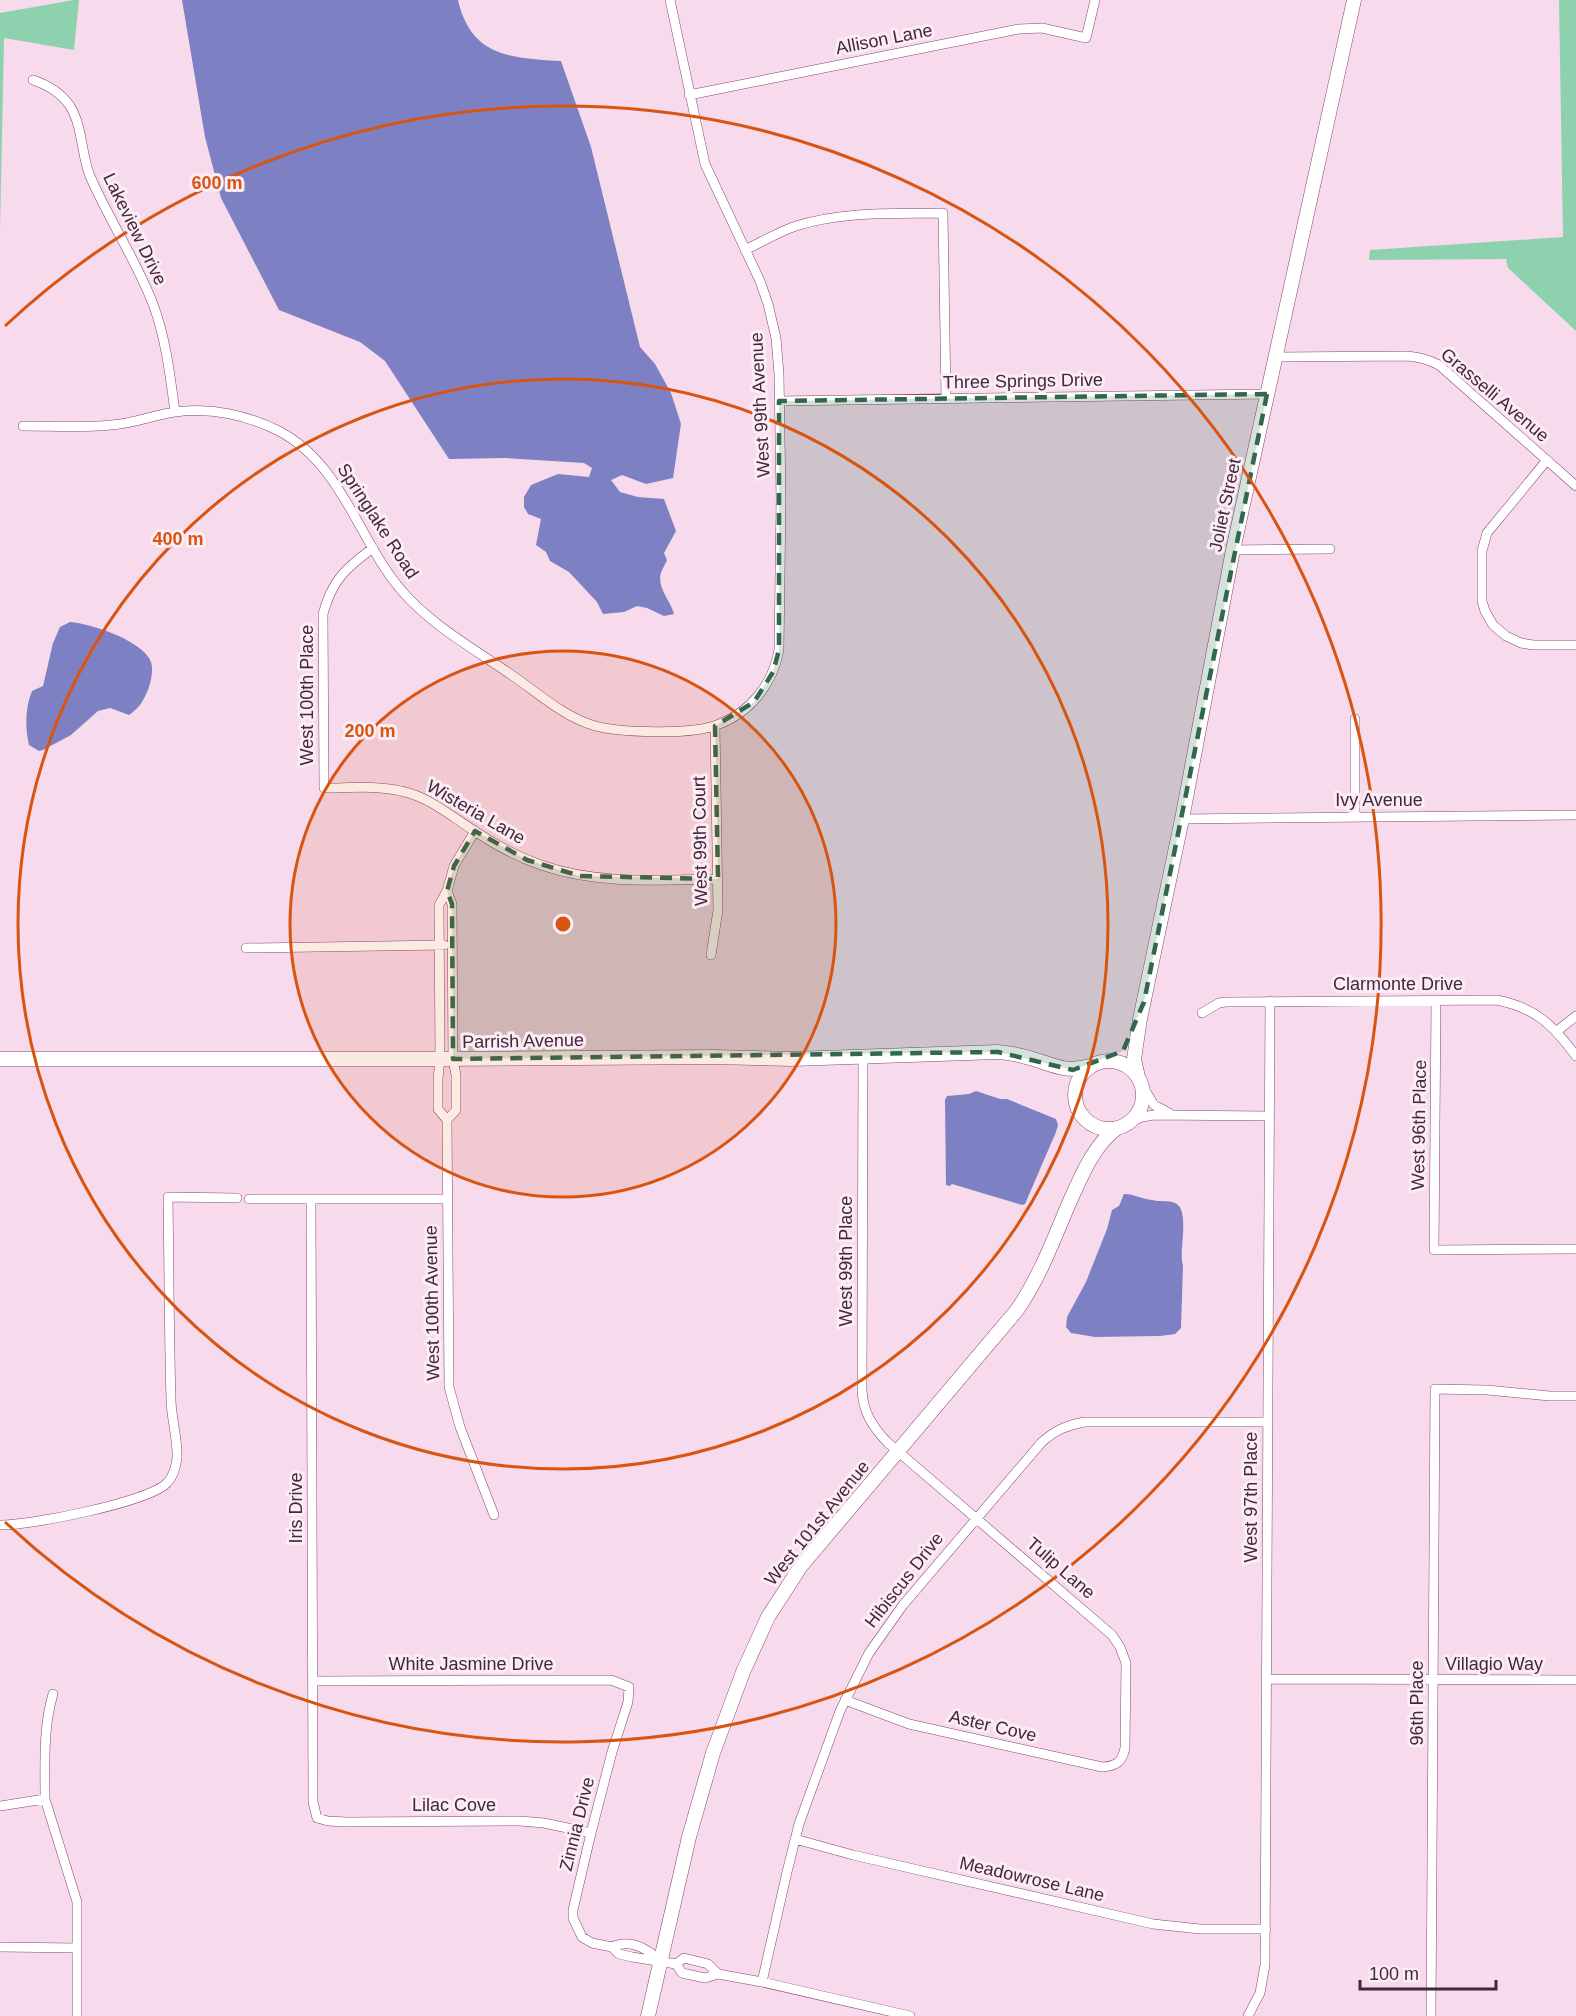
<svg xmlns="http://www.w3.org/2000/svg" width="1576" height="2016" viewBox="0 0 1576 2016" font-family="Helvetica,sans-serif">
<style>
.green{fill:#8ed1ae}
.water{fill:#7d81c4}
.lines{fill:none;stroke-linecap:round;stroke-linejoin:round}
.street-casing{stroke:#844670;stroke-width:10}
.secondary-casing{stroke:#844670;stroke-width:15}
.street{stroke:#fff;stroke-width:9}
.secondary{stroke:#fff;stroke-width:14}
.marked{fill:#32674d;fill-opacity:0.2;stroke:#32674d;stroke-width:4.5;stroke-dasharray:12 8;stroke-linejoin:round}
.ring{fill:none;stroke:#d85411;stroke-width:3}
.labels{text-anchor:middle;dominant-baseline:central;stroke-width:6;stroke-linejoin:round;paint-order:stroke}
.street-label{font-size:18px;fill:#44283a;stroke:#fbecf5}
.centre{fill:#d85411;stroke:#fbecf5;stroke-width:3}
.ring-label{font-size:18px;text-anchor:middle;font-weight:bold;fill:#d85411;stroke:#fbecf5;stroke-width:6;stroke-linejoin:round;paint-order:stroke}
</style>
<rect width="100%" height="100%" fill="#f7daec"/>
<path class="green" d="M 74,0 L 79,0 L 74,50 L 4,38 L 0,232 L 0,13 Z
M 1559,0 L 1576,0 L 1576,331 L 1508,268 L 1506,259 L 1369,260 L 1370,250 L 1563,237 Z"/>
<path class="water" d="M 182,0 L 458,0 C 471,57 511,58 561,61 L 591,147 L 640,347 L 655,364 L 671,393 L 681,424 L 673,478 L 646,484 L 622,475 L 611,480 L 620,492 L 638,497 L 664,499 L 676,531 L 664,553 L 667,560 C 665,565 660,572 660,578 C 660,591 671,602 674,614 L 664,616 L 647,608 L 637,606 L 624,612 L 603,614 L 597,602 L 569,572 L 550,561 L 546,552 L 536,545 L 541,519 L 528,514 L 524,507 L 524,497 L 531,485 L 558,474 L 589,477 L 592,468 L 584,463 L 505,458 L 449,459 L 385,361 L 360,342 L 279,310 L 221,198 L 205,137 Z
M 70,622 C 92,624 137,639 149,658 C 155,667 151,681 148,690 C 142,703 140,707 129,715 L 110,708 L 98,711 L 71,735 L 43,750 L 39,751 L 29,745 C 25,727 25,708 32,691 L 43,686 L 53,643 L 60,627 Z
M 976,1091 L 1000,1099 L 1007,1099 L 1056,1119 L 1058,1125 L 1056,1132 L 1025,1204 L 1022,1205 L 952,1184 L 950,1186 L 946,1185 L 945,1100 L 947,1096 L 969,1094 Z
M 1124,1194 C 1134,1194 1142,1199 1152,1200 C 1159,1202 1168,1200 1175,1203 C 1191,1210 1178,1252 1183,1265 L 1181,1328 L 1175,1334 L 1160,1336 L 1095,1337 L 1071,1333 L 1066,1327 L 1067,1317 L 1086,1282 L 1107,1229 L 1112,1210 L 1119,1206 Z"/>
<g class="lines">
<g class="street-casing">
<path id="street" d="M 33,80 C 48,85 61,93 70,106 C 83,127 81,154 90,176 C 109,220 136,260 153,304 C 166,339 170,375 175,412
M 689,95 L 1019,29 L 1042,28 L 1086,38 L 1095,0
M 745,250 C 762,242 778,232 796,226 C 843,211 894,214 943,213 L 946,398
M 1275,357 L 1407,356 C 1419,357 1428,359 1439,365 L 1576,486
M 779,401 L 1267,394
M 23,426 C 52,426 82,428 111,425 C 133,424 153,415 175,412 C 210,407 247,415 279,431 C 343,465 358,540 402,591 C 432,626 476,650 513,676 C 538,693 563,716 592,725 C 618,733 692,735 717,725 C 750,713 773,684 779,650 L 781,499 L 779,374 L 776,338 L 768,304 L 760,281 L 705,164 L 670,0
M 1547,460 L 1487,533 L 1482,551 L 1482,601 L 1485,611 L 1493,625 L 1506,636 L 1521,643 L 1533,645 L 1576,645
M 373,548 C 346,568 332,580 323,614 L 324,788 C 349,788 376,785 401,791 C 430,797 452,817 476,832 C 497,846 518,857 541,865 C 598,885 659,880 718,879
M 1233,550 L 1330,549
M 1355,719 L 1355,817
M 1182,819 L 1576,815
M 475,831 L 454,866 L 447,891 L 439,905 L 440,1059 L 438,1079 L 438,1109 L 447,1120 L 449,1387 L 460,1427 L 494,1515
M 447,891 L 452,904 L 453,1059 L 456,1075 L 456,1110 L 447,1120
M 246,948 L 444,945
M 711,955 L 718,910 L 715,726
M 1436,1001 L 1434,1250 L 1576,1249
M 1202,1013 L 1219,1003 L 1226,1002 L 1497,1000 C 1536,1008 1553,1025 1576,1056
M 1557,1031 L 1576,1016
M 1143,1087 L 1154,1105 L 1169,1113
M 1129,1122 L 1142,1117 L 1154,1115 L 1270,1116
M 249,1199 L 447,1199
M 311,1199 L 313,1802 L 317,1818 L 328,1821 L 347,1822 L 520,1821 L 544,1823 L 591,1833
M 0,1525 C 28,1526 149,1502 167,1483 C 173,1477 176,1466 177,1458 C 178,1439 171,1418 171,1399 C 169,1331 169,1264 168,1197 L 237,1198
M 1268,1679 L 1576,1680
M 312,1681 L 611,1680 L 629,1687 L 628,1702 L 612,1752 L 591,1833 L 573,1910 L 573,1918 L 582,1937 L 592,1943 L 612,1947 L 619,1954 L 632,1957 L 676,1964 L 682,1973 L 705,1978 L 718,1974 L 762,1982 L 910,2016
M 845,1700 L 909,1724 L 1102,1767 C 1117,1766 1122,1762 1125,1748 L 1126,1663 L 1120,1647 L 1112,1635 L 887,1442 C 872,1426 863,1412 862,1390 L 863,1057
M 45,1799 C 45,1763 43,1728 53,1694
M 0,1806 L 45,1799 L 77,1902 L 77,2016
M 795,1839 L 853,1855 L 1153,1924 L 1200,1929 L 1266,1929
M 0,1947 L 77,1948
M 612,1947 C 631,1938 647,1949 661,1961
M 676,1964 L 684,1958 L 708,1964 L 718,1974
M 762,1982 L 787,1872 L 799,1824 L 840,1711 L 869,1653 L 903,1605 L 1041,1443 C 1055,1430 1067,1425 1085,1422 L 1268,1422
M 1248,2016 L 1260,1993 L 1265,1965 L 1270,1001
M 1431,2016 L 1435,1389 L 1487,1390 L 1549,1396 L 1576,1396"/>
</g>
<g class="secondary-casing">
<path id="secondary" d="M 0,1059 L 440,1059 L 714,1057 L 792,1059 L 998,1052 C 1007,1053 1017,1054 1026,1057 C 1050,1063 1064,1074 1090,1066
M1075 1095a34 34 0 1 1 68 0a34 34 0 1 1-68 0Z
M 1138,1077 L 1134,1059 L 1140,1019 L 1182,819 L 1233,550 L 1354,0
M 648,2016 L 689,1837 L 713,1753 L 743,1672 L 768,1617 L 801,1566 L 1017,1310 C 1040,1277 1054,1238 1070,1201 C 1082,1175 1093,1146 1117,1128"/>
</g>
<use href="#street" class="street"/>
<use href="#secondary" class="secondary"/>
</g>
<path class="marked" d="M 1267,394 L 1144,1002 L 1123,1051 L 1073,1070 L 998,1052 L 453,1059 L 452,904 L 447,891 L 454,866 L 475,831 L 527,860 L 580,876 L 718,879 L 715,726 L 754,702 L 773,672 L 779,650 L 779,401 Z"/>
<circle cx="563" cy="924" r="273" fill="#d85411" fill-opacity=".12"/>
<g class="ring">
<circle cx="563" cy="924" r="273"/>
<circle cx="563" cy="924" r="545"/>
<path d="M5 326A818 818 0 1 1 5 1522"/>
</g>
<g class="labels">
<g class="street-label">
<text transform="translate(884 39) rotate(-11)">Allison Lane</text>
<text transform="translate(135 229) rotate(64)">Lakeview Drive</text>
<text transform="translate(1023 381) rotate(-1)">Three Springs Drive</text>
<text transform="translate(1495 395) rotate(40)">Grasselli Avenue</text>
<text transform="translate(760 405) rotate(-93)">West 99th Avenue</text>
<text transform="translate(1225 505) rotate(-78)">Joliet Street</text>
<text transform="translate(378 521) rotate(57)">Springlake Road</text>
<text transform="translate(307 695) rotate(-90)">West 100th Place</text>
<text x="1379" y="800">Ivy Avenue</text>
<text transform="translate(476 812) rotate(30)">Wisteria Lane</text>
<text transform="translate(700 841) rotate(-91)">West 99th Court</text>
<text x="1398" y="984">Clarmonte Drive</text>
<text transform="translate(523 1041) rotate(-1)">Parrish Avenue</text>
<text transform="translate(1419 1125) rotate(-89)">West 96th Place</text>
<text transform="translate(846 1261) rotate(-90)">West 99th Place</text>
<text transform="translate(432 1303) rotate(-91)">West 100th Avenue</text>
<text transform="translate(1251 1497) rotate(-90)">West 97th Place</text>
<text transform="translate(296 1508) rotate(-90)">Iris Drive</text>
<text transform="translate(817 1523) rotate(-51)">West 101st Avenue</text>
<text transform="translate(1061 1568) rotate(41)">Tulip Lane</text>
<text transform="translate(904 1580) rotate(-52)">Hibiscus Drive</text>
<text x="471" y="1664">White Jasmine Drive</text>
<text x="1494" y="1664">Villagio Way</text>
<text transform="translate(1417 1703) rotate(-90)">96th Place</text>
<text transform="translate(993 1726) rotate(13)">Aster Cove</text>
<text x="454" y="1805">Lilac Cove</text>
<text transform="translate(577 1824) rotate(-76)">Zinnia Drive</text>
<text transform="translate(1032 1879) rotate(13)">Meadowrose Lane</text>
</g>
</g>
<circle cx="563" cy="924" r="9" class="centre"/>
<g class="ring-label">
<text x="217" y="189">600 m</text>
<text x="178" y="545">400 m</text>
<text x="370" y="737">200 m</text>
</g>
<path d="M1360 1980v9h136v-9" fill="none" stroke="#44283a" stroke-width="3"/>
<text x="1369" y="1980" font-size="18" fill="#44283a" stroke="#fbecf5" stroke-width="4.5" paint-order="stroke">100 m</text>
</svg>
